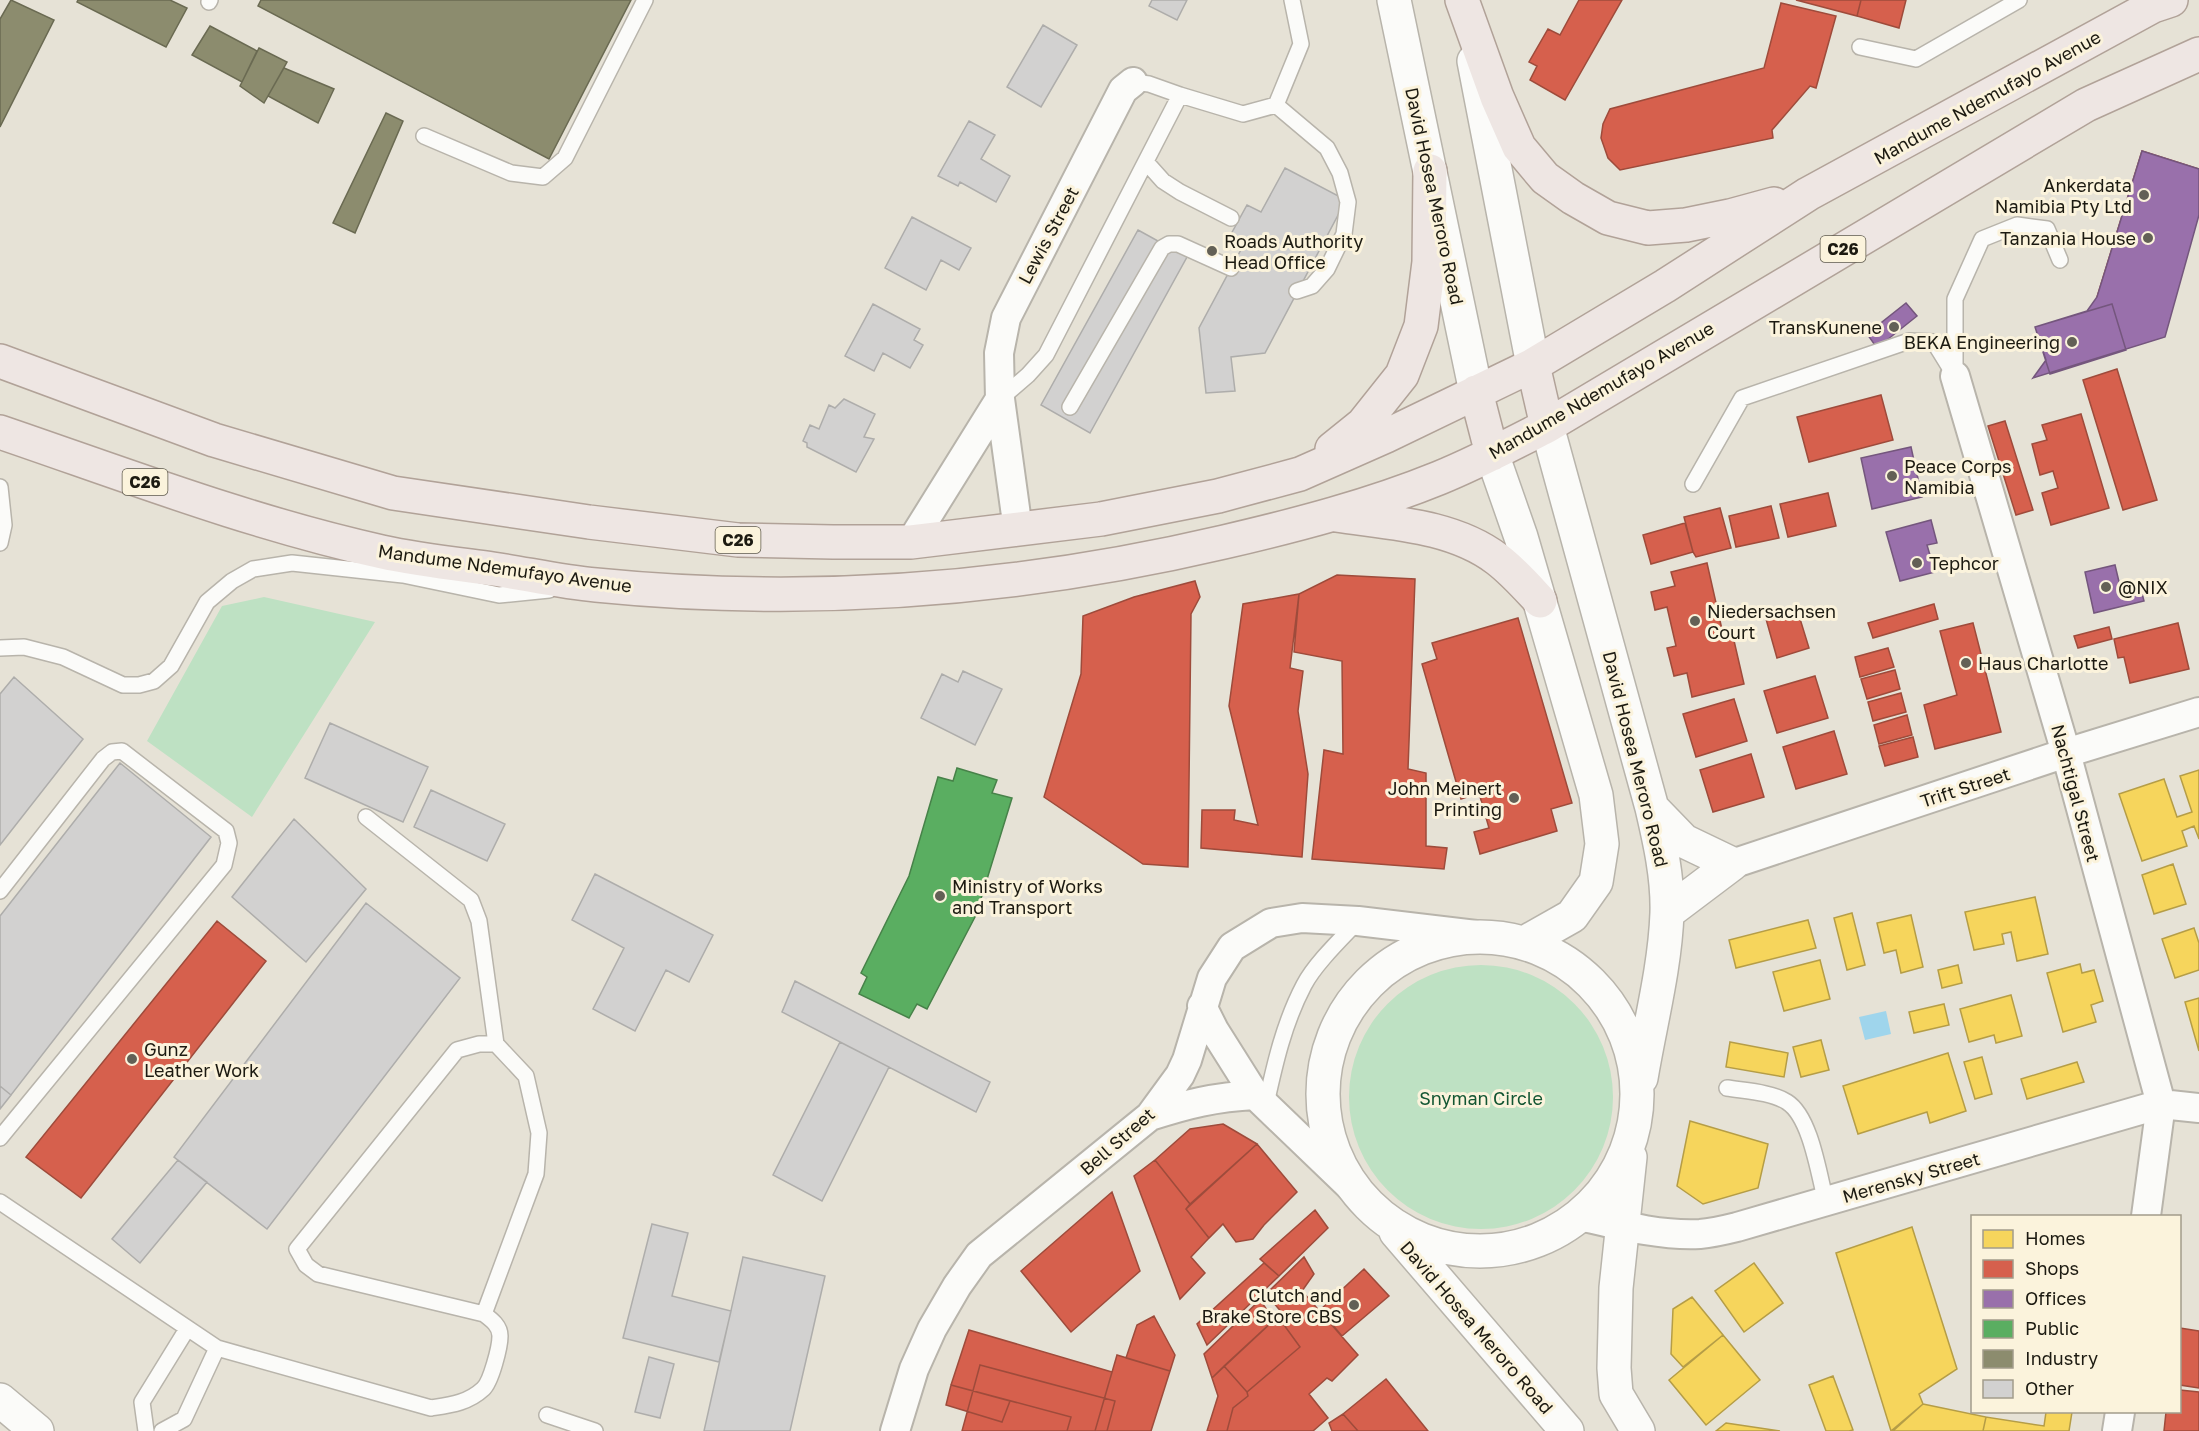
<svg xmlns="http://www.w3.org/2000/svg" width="2199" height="1431" viewBox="0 0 2199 1431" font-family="'Golos Text',sans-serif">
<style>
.green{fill:#bee1c3}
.water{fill:#9fd5ec}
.homes{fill:#f6d55c;stroke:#b59d46;stroke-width:1.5}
.shops{fill:#d6604d;stroke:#9e4b3b;stroke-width:1.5}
.offices{fill:#9970ab;stroke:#74567d;stroke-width:1.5}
.public{fill:#5aae61;stroke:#478249;stroke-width:1.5}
.industry{fill:#8c8c6e;stroke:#6a6a52;stroke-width:1.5}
.building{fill:#d2d1d0;stroke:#aeadab;stroke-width:1.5}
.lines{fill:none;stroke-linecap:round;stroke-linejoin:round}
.lane-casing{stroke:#b8b4ab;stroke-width:18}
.street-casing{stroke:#b8b4ab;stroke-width:32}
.secondary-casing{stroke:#b8b4ab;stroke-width:36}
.primary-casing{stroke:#b1a298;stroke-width:36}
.lane{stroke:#fbfbf9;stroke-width:15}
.street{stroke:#fbfbf9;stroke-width:28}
.secondary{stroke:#fbfbf9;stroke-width:33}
.primary{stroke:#eee6e3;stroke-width:33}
.poi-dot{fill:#636056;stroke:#fbf3dc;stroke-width:2}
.labels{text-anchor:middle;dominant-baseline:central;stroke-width:6;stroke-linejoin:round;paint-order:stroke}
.shield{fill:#fbf3dc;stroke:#5f5b4e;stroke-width:1.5}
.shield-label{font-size:16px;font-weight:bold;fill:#1c1a11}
.street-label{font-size:18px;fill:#1c1a11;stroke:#fbf3dc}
.poi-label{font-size:18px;fill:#1c1a11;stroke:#fbf3dc;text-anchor:start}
.park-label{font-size:18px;fill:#135632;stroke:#fbf3dc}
</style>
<rect width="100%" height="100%" fill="#e6e2d6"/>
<path class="green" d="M 264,597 L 375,622 L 252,817 L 147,741 L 222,606 Z
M1349 1097a132 132 0 1 1 264 0a132 132 0 1 1-264 0Z"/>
<path class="water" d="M 1886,1011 L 1891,1034 L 1865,1040 L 1859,1017 Z"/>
<path class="homes" d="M 2199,770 L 2199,839 L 2194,826 L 2182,831 L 2187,846 L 2142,861 L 2119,794 L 2164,779 L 2177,817 L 2192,812 L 2180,776 Z
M 2173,864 L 2186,904 L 2154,914 L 2142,875 Z
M 2035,897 L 2048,954 L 2017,961 L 2011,932 L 2002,934 L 2004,944 L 1974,950 L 1965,912 Z
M 1852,913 L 1865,965 L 1847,970 L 1834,918 Z
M 1911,915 L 1923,967 L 1901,973 L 1896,950 L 1884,953 L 1877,923 Z
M 1808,920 L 1816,948 L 1736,968 L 1729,940 Z
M 2194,928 L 2199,943 L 2199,970 L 2175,978 L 2162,939 Z
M 1820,960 L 1830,999 L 1784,1011 L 1773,972 Z
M 2080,964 L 2082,973 L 2094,970 L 2103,1001 L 2091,1005 L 2096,1022 L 2063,1032 L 2047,973 Z
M 1958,965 L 1962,983 L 1942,988 L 1938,970 Z
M 2011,995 L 2022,1036 L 1996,1043 L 1994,1035 L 1969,1042 L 1960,1009 Z
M 2199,998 L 2199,1051 L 2185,1002 Z
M 1944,1004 L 1949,1025 L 1914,1033 L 1909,1012 Z
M 1821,1040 L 1829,1070 L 1801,1077 L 1793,1047 Z
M 1730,1042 L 1788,1053 L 1784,1077 L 1726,1067 Z
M 1948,1053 L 1966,1111 L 1930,1123 L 1927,1112 L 1858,1134 L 1843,1086 Z
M 1982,1057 L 1992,1094 L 1975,1099 L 1964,1062 Z
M 2077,1062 L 2084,1082 L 2027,1099 L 2021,1079 Z
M 1690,1121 L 1768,1144 L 1758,1188 L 1703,1204 L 1677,1186 Z
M 1912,1227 L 1957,1369 L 1919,1394 L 1923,1404 L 1891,1431 L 1836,1253 Z
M 1754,1263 L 1783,1303 L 1744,1332 L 1715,1291 Z
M 1692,1297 L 1723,1335 L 1683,1367 L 1671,1354 L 1673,1309 Z
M 1723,1335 L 1760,1380 L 1706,1425 L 1669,1380 Z
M 1833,1376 L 1853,1430 L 1849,1431 L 1826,1431 L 1809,1385 Z
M 1923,1404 L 1986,1417 L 1983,1431 L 1893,1431 Z
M 2046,1412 L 2072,1412 L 2069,1431 L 1983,1431 L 1986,1417 L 2044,1426 Z
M 1726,1423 L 1780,1431 L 1716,1431 Z"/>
<path class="shops" d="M 1579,0 L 1622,0 L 1565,100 L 1530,80 L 1537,66 L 1529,62 L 1548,29 L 1560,35 Z
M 1796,0 L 1861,0 L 1857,16 Z
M 1861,0 L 1906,0 L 1899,28 L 1857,16 Z
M 1781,3 L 1836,16 L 1816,88 L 1810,86 L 1772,130 L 1773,138 L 1620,170 L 1608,158 L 1601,138 L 1603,124 L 1610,109 L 1764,68 Z
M 2142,151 L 2199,169 L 2199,179 L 2158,316 L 2097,297 Z
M 2117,369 L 2157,500 L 2123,510 L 2083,380 Z
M 1881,395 L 1893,440 L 1809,462 L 1797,417 Z
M 2081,414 L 2109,508 L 2051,525 L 2042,493 L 2058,488 L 2053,471 L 2040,475 L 2032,444 L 2047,440 L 2042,425 Z
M 2005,421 L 2033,510 L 2016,515 L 1988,426 Z
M 1828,493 L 1836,526 L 1788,537 L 1780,504 Z
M 1771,506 L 1779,538 L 1736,547 L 1729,516 Z
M 1720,508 L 1731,548 L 1696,557 L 1693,552 L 1684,517 Z
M 1685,523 L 1693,552 L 1651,564 L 1643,535 Z
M 1707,563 L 1723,634 L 1732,632 L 1744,684 L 1692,697 L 1687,673 L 1674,676 L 1667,648 L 1676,646 L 1667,607 L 1655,610 L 1651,592 L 1675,586 L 1671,572 Z
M 1337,575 L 1415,579 L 1408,769 L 1426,773 L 1426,846 L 1447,848 L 1444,869 L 1312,859 L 1324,750 L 1343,754 L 1342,661 L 1294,652 L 1299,594 Z
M 1195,581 L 1200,597 L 1191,614 L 1188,867 L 1143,864 L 1044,797 L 1081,674 L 1083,616 L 1134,597 Z
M 1299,594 L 1290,668 L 1303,671 L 1298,711 L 1308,774 L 1302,857 L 1201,848 L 1202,810 L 1235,810 L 1234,820 L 1258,825 L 1229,706 L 1243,604 Z
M 1934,604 L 1938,619 L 1873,638 L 1868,623 Z
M 1797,609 L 1809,648 L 1777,658 L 1766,619 Z
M 1518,618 L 1572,803 L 1551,809 L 1557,831 L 1480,854 L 1474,832 L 1489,828 L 1479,793 L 1461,799 L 1422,664 L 1437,659 L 1432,643 Z
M 1973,623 L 2001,732 L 1935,749 L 1924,705 L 1957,695 L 1940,631 Z
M 2178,623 L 2189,669 L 2130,683 L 2124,657 L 2118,658 L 2114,639 Z
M 2109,627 L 2112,639 L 2078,648 L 2074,636 Z
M 1888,648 L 1894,667 L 1860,677 L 1855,657 Z
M 1895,670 L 1900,689 L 1867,699 L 1861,679 Z
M 1815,676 L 1828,718 L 1777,733 L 1764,691 Z
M 1901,693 L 1906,712 L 1873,721 L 1868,702 Z
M 1734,699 L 1747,741 L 1696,757 L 1683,714 Z
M 1907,715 L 1912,735 L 1879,744 L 1874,725 Z
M 1834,731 L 1847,774 L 1796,789 L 1783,747 Z
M 1913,737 L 1918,757 L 1885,766 L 1879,746 Z
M 1751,754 L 1764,797 L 1713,812 L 1700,770 Z
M 217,921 L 266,961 L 81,1198 L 26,1157 Z
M 1223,1124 L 1257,1144 L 1190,1204 L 1155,1160 L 1190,1129 Z
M 1257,1144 L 1297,1192 L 1264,1225 L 1253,1239 L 1236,1242 L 1223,1224 L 1209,1238 L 1186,1209 Z
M 1155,1160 L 1190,1204 L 1186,1209 L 1209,1238 L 1191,1257 L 1205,1273 L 1180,1299 L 1134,1176 Z
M 1112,1192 L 1140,1271 L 1071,1332 L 1021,1271 Z
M 1315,1210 L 1328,1228 L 1279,1276 L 1260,1259 Z
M 1304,1257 L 1314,1274 L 1302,1291 L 1358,1355 L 1332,1381 L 1327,1378 L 1309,1394 L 1328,1418 L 1313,1431 L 1227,1431 L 1233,1408 L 1248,1396 L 1247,1392 L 1300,1347 L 1284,1325 L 1289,1321 L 1266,1294 Z
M 1264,1263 L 1279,1276 L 1207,1345 L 1197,1324 Z
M 1364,1269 L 1389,1296 L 1342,1336 L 1320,1310 Z
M 1260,1300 L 1274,1320 L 1212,1378 L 1204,1354 Z
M 1154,1316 L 1175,1355 L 1170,1371 L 1126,1358 L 1137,1325 Z
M 1274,1320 L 1284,1325 L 1300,1347 L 1247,1392 L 1224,1366 Z
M 2180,1328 L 2199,1331 L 2199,1388 L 2180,1385 Z
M 969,1330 L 1112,1372 L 1095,1431 L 1067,1431 L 1071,1417 L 951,1385 Z
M 1117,1355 L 1170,1371 L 1151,1431 L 1095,1431 Z
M 980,1365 L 1115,1401 L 1107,1431 L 962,1431 Z
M 1224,1366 L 1247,1392 L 1248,1396 L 1233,1408 L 1227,1431 L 1207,1431 L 1218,1396 L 1212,1378 Z
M 1386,1379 L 1428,1431 L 1358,1431 L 1343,1414 Z
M 951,1385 L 1010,1401 L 1002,1422 L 946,1405 Z
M 2180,1390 L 2199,1392 L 2199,1431 L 2164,1431 L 2166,1412 L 2180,1412 Z
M 1343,1414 L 1358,1431 L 1332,1431 L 1329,1423 Z"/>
<path class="offices" d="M 2142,151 L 2199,169 L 2199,215 L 2165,337 L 2033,378 L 2046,360 L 2035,327 L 2087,311 L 2097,297 Z
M 1906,303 L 1917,316 L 1877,348 L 1867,334 Z
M 2112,304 L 2126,350 L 2050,374 L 2035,327 Z
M 1911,447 L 1922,497 L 1872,509 L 1861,458 Z
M 1931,520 L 1937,543 L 1927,545 L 1935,572 L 1900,581 L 1886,532 Z
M 2115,565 L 2120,586 L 2139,582 L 2144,601 L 2094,613 L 2085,572 Z"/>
<path class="public" d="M 957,768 L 997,780 L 992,793 L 1012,798 L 976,915 L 927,1009 L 917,1004 L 909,1018 L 859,994 L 867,977 L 861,973 L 909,876 L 938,777 L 953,781 Z"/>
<path class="industry" d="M 11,0 L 54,20 L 0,127 L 0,19 Z
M 78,0 L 170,0 L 187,8 L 166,47 L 77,2 Z
M 261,0 L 631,0 L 549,159 L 258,6 Z
M 210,26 L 257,51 L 242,82 L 192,55 Z
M 259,48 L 287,62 L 264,103 L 240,86 Z
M 284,68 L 334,89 L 318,123 L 268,96 Z
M 386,113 L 403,121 L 355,233 L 333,223 Z"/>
<path class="building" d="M 1152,0 L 1187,0 L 1177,20 L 1149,6 Z
M 1043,25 L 1077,45 L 1041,107 L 1007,87 Z
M 969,121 L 995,135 L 981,159 L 1010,176 L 996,202 L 960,182 L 958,186 L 938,176 Z
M 1285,168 L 1346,200 L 1265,353 L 1231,357 L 1235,391 L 1206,393 L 1199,328 L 1244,244 L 1230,236 L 1247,205 L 1261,212 Z
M 912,217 L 971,248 L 959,270 L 941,260 L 926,290 L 885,268 Z
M 1138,230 L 1187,257 L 1090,433 L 1041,405 Z
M 873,304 L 920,329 L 914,340 L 923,345 L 910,368 L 883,353 L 874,371 L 845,356 Z
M 844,399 L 875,414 L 864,437 L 874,439 L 856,472 L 807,447 L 807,443 L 803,441 L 810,425 L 819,429 L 829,405 L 835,408 Z
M 963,671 L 1002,689 L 975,745 L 921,718 L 942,674 L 958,682 Z
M 14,677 L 83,739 L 0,845 L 0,694 Z
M 330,723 L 428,767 L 403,822 L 305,778 Z
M 120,763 L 211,837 L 11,1095 L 0,1086 L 0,916 Z
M 431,790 L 505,824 L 487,861 L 414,827 Z
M 294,819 L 366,889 L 306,962 L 232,897 Z
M 595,874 L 713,935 L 689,982 L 666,970 L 635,1031 L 593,1009 L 624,948 L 572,920 Z
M 366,903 L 460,978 L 267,1229 L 174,1157 Z
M 795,981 L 990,1082 L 976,1112 L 782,1012 Z
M 840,1042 L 889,1067 L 822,1201 L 773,1175 Z
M 0,1086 L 11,1095 L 0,1109 Z
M 178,1160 L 207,1182 L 140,1263 L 112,1239 Z
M 652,1224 L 688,1233 L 672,1296 L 731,1311 L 719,1362 L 623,1338 Z
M 743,1257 L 825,1276 L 790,1431 L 704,1431 Z
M 649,1357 L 674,1364 L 660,1418 L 635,1412 Z"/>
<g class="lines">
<g class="lane-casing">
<path id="lane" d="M 209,2 L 210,0
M 1860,47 L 1916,59 L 2019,0
M 1133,82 L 1149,84 L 1180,95
M 1276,105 L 1327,148 L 1340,173 L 1348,202 L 1344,234 L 1327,269 L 1312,286 L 1297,291
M 424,136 L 511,173 L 543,177 L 565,158 L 645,0
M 1146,162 L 1163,181 L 1180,192 L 1231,218
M 1955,376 L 1955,299 L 1982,239 L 2017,225 L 2047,229 L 2060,260
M 1000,399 L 1028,375 L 1046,355 L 1180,95 L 1243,114 L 1276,105 L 1301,44 L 1292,0
M 1070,407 L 1162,248 L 1169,244 L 1178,244 L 1231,268
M 1693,484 L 1742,398 L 1909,341 L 1934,342 L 1955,376
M 0,487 L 4,525 L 0,543
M 0,648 L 24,647 L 63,657 L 123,685 L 139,685 L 154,681 L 171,666 L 207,602 L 232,581 L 253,569 L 292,563 L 403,575 L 499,595 L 549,590
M 366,817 L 471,900 L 479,921 L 496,1044
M 0,891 L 103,759 L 112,752 L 122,751 L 226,831 L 229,843 L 224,865 L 0,1138
M 1727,1088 C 1746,1091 1771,1092 1787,1102 C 1811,1117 1819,1176 1826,1202
M 1266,1104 C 1275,1063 1284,1023 1304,985 C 1315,964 1341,939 1358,921
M 0,1202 L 217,1348 L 431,1408 C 450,1405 468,1403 483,1389 C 491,1382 500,1347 500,1336 C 500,1326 492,1320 484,1314 L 318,1274 L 306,1265 L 297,1249 L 457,1050 L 479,1044 L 496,1044 L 526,1076 L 539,1133 L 536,1174 L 484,1314
M 547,1415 L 595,1431
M 146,1431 L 142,1402 L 187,1329
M 162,1431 L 184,1419 L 217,1348"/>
</g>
<g class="street-casing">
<path id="street" d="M 1955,376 L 2066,753 L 2161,1104 L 2146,1216
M 1018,530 L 1000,399 L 999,353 L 1006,318 L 1123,90 L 1133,82
M 911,542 L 1000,399
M 1732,864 L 2066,753 L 2199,712
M 1202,1006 L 1214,1030 L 1255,1095
M 1150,1116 C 1187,1104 1215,1097 1255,1095 L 1356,1192
M 1580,1216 C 1619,1225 1660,1236 1700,1234 C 1713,1233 1725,1230 1737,1227 L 2161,1104 L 2199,1108
M 895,1431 L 914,1369 L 932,1329 L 957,1286 L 979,1255 L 1150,1116 L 1180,1075 L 1187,1060 L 1212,978 L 1232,947 L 1271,923 L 1302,918 L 1358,921 L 1476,935
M 2117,1431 L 2120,1412"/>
</g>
<g class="secondary-casing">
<path id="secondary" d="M 1394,0 L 1476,392
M 1474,61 L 1533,365
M 1547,426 L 1652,808 C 1660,842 1668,878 1667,913 C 1665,968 1650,1024 1641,1078
M 1492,454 L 1521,537 L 1596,795 L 1602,844 L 1596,882 L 1572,916 L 1526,942
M 1653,809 L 1684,841 L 1732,864 L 1667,913
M1323 1094a157 157 0 1 1 314 0a157 157 0 1 1-314 0Z
M 1630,1157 L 1616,1288 L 1614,1368 L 1616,1394 L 1638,1431
M 1396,1232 L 1567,1431
M 0,1400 L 37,1431"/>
</g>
<g class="primary-casing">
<path id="primary" d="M 1462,0 L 1497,97 L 1519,147 L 1545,178 L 1573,198 L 1608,218 L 1648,228 L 1686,225 L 1730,216 L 1774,204
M 0,361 L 214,440 L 393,493 L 589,522 L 738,540 L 833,542 L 911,542 L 1101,519 L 1218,496 L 1300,474 L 1386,436 L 1533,365 L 1665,286 L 1808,194 L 2153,6 L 2171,0
M 1533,365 L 1547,426
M 1476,392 L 1492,454
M 0,432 C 126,475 251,523 382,552 C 418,560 456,564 493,569 C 527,574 561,582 596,585 C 806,606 1019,590 1224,542 C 1297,525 1370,506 1439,478 C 1476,463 1512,444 1547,426 L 2086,105 L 2199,54
M 1332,449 L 1363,424 L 1402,375 L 1421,326 L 1429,262 L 1430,171
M 1336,515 C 1389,523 1452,525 1497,559 C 1513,571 1526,586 1540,601"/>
</g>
<use href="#lane" class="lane"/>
<use href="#street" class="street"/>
<use href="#secondary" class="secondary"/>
<use href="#primary" class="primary"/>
</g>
<g class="poi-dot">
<circle cx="2144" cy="195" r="6"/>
<circle cx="2148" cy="238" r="6"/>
<circle cx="1212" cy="251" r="6"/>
<circle cx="1894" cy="327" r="6"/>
<circle cx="2072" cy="342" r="6"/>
<circle cx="1892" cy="476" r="6"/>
<circle cx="1917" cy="563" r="6"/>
<circle cx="2106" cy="587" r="6"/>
<circle cx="1695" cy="621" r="6"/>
<circle cx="1966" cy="663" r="6"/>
<circle cx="1514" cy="798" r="6"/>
<circle cx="940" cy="896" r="6"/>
<circle cx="132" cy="1059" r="6"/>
<circle cx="1354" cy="1305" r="6"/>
</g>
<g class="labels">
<g class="shield">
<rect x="1820.5" y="236" width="45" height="26" rx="4.5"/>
<rect x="122.5" y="469" width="45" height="26" rx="4.5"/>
<rect x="715.5" y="527" width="45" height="26" rx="4.5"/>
</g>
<g class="shield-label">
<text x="1843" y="249">C26</text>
<text x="145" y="482">C26</text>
<text x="738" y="540">C26</text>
</g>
<g class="street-label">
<text transform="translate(1987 97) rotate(-29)">Mandume Ndemufayo Avenue</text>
<text transform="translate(1435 196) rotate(78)">David Hosea Meroro Road</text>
<text transform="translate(1048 235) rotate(-62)">Lewis Street</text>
<text transform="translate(1601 390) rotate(-30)">Mandume Ndemufayo Avenue</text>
<text transform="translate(505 568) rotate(8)">Mandume Ndemufayo Avenue</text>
<text transform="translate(1636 759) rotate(76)">David Hosea Meroro Road</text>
<text transform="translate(1965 787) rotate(-18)">Trift Street</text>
<text transform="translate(2076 793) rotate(75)">Nachtigal Street</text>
<text transform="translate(1117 1141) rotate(-41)">Bell Street</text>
<text transform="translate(1911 1177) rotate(-16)">Merensky Street</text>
<text transform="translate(1477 1327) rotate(49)">David Hosea Meroro Road</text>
</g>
<g class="poi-label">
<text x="2132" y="185" text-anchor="end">Ankerdata<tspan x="2132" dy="21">Namibia Pty Ltd</tspan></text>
<text x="2136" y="238" text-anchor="end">Tanzania House</text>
<text x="1224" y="241">Roads Authority<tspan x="1224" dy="21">Head Office</tspan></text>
<text x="1882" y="327" text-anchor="end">TransKunene</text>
<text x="2060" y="342" text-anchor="end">BEKA Engineering</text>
<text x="1904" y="466">Peace Corps<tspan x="1904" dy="21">Namibia</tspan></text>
<text x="1929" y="563">Tephcor</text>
<text x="2118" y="587">@NIX</text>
<text x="1707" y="611">Niedersachsen<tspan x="1707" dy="21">Court</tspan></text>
<text x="1978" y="663">Haus Charlotte</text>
<text x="1502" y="788" text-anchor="end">John Meinert<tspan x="1502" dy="21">Printing</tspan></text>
<text x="952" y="886">Ministry of Works<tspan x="952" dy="21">and Transport</tspan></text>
<text x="144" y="1049">Gunz<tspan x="144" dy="21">Leather Work</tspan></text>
<text x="1342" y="1295" text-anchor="end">Clutch and<tspan x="1342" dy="21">Brake Store CBS</tspan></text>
</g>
<g class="park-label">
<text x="1481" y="1098">Snyman Circle</text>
</g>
</g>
<rect x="1971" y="1215" width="210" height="198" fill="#fbf3dc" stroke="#a29c8b" stroke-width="1.5"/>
<rect x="1983" y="1230" width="30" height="18" fill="#f6d55c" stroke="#a29c8b" stroke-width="1.5"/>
<text x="2025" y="1245" font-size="18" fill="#1c1a11">Homes</text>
<rect x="1983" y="1260" width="30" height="18" fill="#d6604d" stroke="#a29c8b" stroke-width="1.5"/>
<text x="2025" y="1275" font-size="18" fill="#1c1a11">Shops</text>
<rect x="1983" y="1290" width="30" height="18" fill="#9970ab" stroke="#a29c8b" stroke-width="1.5"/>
<text x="2025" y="1305" font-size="18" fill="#1c1a11">Offices</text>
<rect x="1983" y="1320" width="30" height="18" fill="#5aae61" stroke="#a29c8b" stroke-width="1.5"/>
<text x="2025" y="1335" font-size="18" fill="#1c1a11">Public</text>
<rect x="1983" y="1350" width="30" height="18" fill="#8c8c6e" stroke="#a29c8b" stroke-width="1.5"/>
<text x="2025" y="1365" font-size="18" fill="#1c1a11">Industry</text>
<rect x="1983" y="1380" width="30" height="18" fill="#d2d1d0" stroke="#a29c8b" stroke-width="1.5"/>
<text x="2025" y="1395" font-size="18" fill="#1c1a11">Other</text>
</svg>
